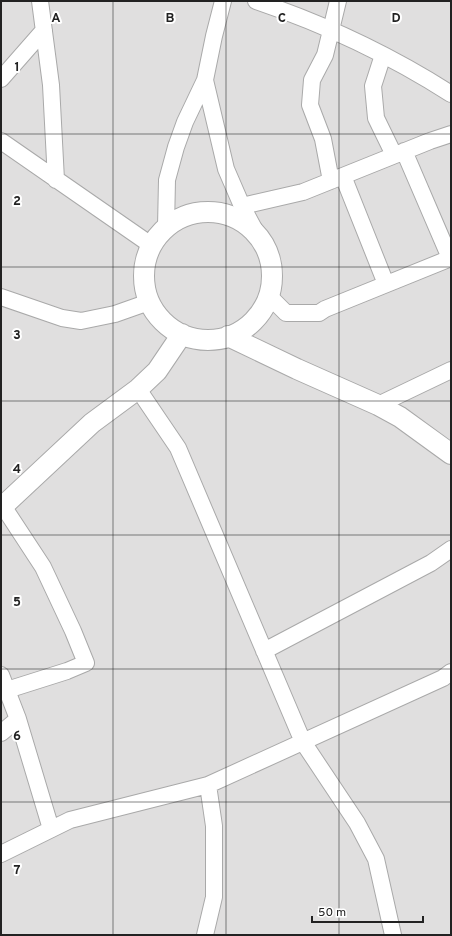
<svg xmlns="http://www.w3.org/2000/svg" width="452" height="936" viewBox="0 0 452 936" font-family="Overpass,sans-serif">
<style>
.residential{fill:#e0dfdf}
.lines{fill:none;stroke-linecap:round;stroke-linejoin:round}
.minor-casing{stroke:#a9a9a9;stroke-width:18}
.tertiary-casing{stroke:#a9a9a9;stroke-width:22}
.minor{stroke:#fff;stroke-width:16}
.tertiary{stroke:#fff;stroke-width:20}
.grid{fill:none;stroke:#222;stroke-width:1;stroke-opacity:0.55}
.grid-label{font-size:13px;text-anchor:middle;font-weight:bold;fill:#222;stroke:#fff;stroke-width:4;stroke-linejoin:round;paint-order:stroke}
</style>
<rect width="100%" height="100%" fill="#f2efe9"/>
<path class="residential" d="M 1,1 L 451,1 L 451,935 L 1,935 Z"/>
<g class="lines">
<g class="minor-casing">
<path id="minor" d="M 40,1 L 51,85 L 56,180
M 256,1 C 324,24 390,55 451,94
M 383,55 L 373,86 L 376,118 L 394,155
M 1,79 L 44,30
M 205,80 L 214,36 L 223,1
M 1,141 L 151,245
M 404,151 L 450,258
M 343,176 L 386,284
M 331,181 L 323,139 L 310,105 L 312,80 L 325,55 L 338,1
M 242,206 L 303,192 L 430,141 L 451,134
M 166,227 L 167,180 L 176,147 L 185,122 L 205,80 L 226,169 L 242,206 L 260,240
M 269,296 L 286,313 L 319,313 L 325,309 L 451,258
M 1,297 L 62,318 L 81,321 L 115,314 L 149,302
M 138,389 L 178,448 L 303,742 L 357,823 L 376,859 L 393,935
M 378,405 L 451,370
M 264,651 L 431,563 L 451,549
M 1,675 L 18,719 L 51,829
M 1,690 L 7,690 L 67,671 L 86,663 L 73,631 L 43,567 L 3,506
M 1,733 L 18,719
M 1,854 L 70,820 L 208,785 L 443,678 L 451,672
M 205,935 L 214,897 L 214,826 L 208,785"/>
</g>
<g class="tertiary-casing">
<path id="tertiary" d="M144 276a64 64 0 1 1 128 0a64 64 0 1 1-128 0Z
M 228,336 L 297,369 L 378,405 L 400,417 L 451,454
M 1,508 L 92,423 L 138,389 L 157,371 L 182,334"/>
</g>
<use href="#minor" class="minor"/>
<use href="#tertiary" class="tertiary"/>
</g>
<path class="grid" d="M 113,1 L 113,935M 226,1 L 226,935M 339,1 L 339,935M 1,134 L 451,134M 1,267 L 451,267M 1,401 L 451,401M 1,535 L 451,535M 1,669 L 451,669M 1,802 L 451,802"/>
<g class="grid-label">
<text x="56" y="22">A</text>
<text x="170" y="22">B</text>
<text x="282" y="22">C</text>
<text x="396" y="22">D</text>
<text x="17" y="71">1</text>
<text x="17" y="205">2</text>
<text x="17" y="339">3</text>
<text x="17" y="473">4</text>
<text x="17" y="606">5</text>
<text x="17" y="740">6</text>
<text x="17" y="874">7</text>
</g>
<rect width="452" height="936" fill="none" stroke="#222222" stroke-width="4"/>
<path d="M312 916v6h111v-6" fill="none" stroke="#222222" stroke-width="2"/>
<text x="318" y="916" font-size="12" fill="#222222" stroke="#ffffff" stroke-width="3" paint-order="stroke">50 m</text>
</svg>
